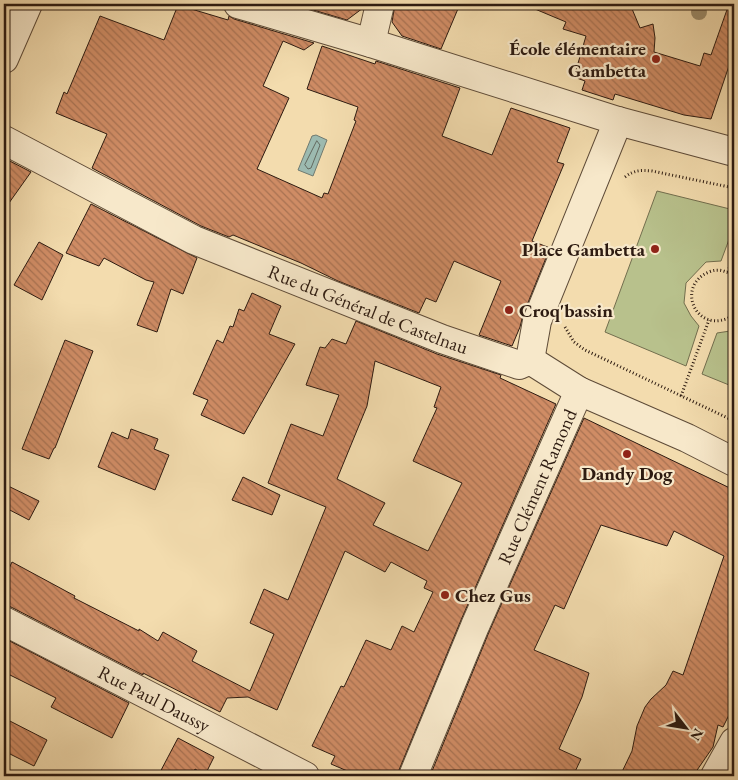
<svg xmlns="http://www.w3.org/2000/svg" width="738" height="780" viewBox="0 0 738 780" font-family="'EB Garamond',serif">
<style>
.garden{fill:#b8c18c;stroke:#726e4e}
.water{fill:#9cbab0;stroke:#707a70}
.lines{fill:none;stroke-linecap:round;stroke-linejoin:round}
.shore{stroke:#646a60;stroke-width:1}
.building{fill:url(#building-back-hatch);stroke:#2d1b11;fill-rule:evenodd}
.minor-casing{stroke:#5e4b38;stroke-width:30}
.path{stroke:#2d1b11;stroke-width:3;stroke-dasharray:1 2.5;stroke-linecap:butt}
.minor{stroke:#f7e8ca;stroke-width:28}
.tree{fill:#9d8d6c}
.poi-dot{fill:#8f2418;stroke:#f7e8ca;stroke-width:2}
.labels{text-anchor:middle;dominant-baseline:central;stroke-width:4.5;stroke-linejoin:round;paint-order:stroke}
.poi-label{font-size:19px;font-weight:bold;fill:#2d1b11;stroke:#f7e8ca;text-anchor:end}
.street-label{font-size:19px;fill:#2d1b11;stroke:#f7e8ca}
</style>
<defs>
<pattern id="building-back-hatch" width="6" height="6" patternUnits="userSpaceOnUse" patternTransform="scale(1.25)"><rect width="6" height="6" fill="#cf8c65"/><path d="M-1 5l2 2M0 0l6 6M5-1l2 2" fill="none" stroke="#a87252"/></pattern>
</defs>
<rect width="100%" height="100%" fill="#f3dcae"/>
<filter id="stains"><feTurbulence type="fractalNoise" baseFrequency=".004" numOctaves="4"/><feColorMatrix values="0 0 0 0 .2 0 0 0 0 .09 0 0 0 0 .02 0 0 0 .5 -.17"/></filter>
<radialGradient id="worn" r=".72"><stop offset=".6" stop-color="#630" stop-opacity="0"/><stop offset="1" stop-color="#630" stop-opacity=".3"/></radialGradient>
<path class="garden" d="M 657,191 L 734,210 L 734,226 L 721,261 L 706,262 L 686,283 L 684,303 L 691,316 L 699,326 L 686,366 L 605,332 Z
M 734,329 L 734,387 L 702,374 L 717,333 L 730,331 Z"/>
<path class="water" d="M 316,135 L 327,140 L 313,176 L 298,170 L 312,136 Z"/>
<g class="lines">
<path class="shore" d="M 317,141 L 320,145 L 311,168 L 308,169 L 305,165 Z"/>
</g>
<path class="building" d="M 293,4 L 364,4 L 363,8 L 347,20 Z
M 395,4 L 460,4 L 441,49 L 402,36 L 392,22 Z
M 523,4 L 630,4 L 640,28 L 653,24 L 655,38 L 654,52 L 700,66 L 704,53 L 711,55 L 729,4 L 734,4 L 734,51 L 711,119 L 684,115 L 615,94 L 613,100 L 582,90 L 585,81 L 574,77 L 586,36 L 563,29 L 566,22 Z
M 178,5 L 228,20 L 229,16 L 234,19 L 314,43 L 304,50 L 283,41 L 263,86 L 289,98 L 257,169 L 322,198 L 324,193 L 328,194 L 356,121 L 354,120 L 358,107 L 307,89 L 322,46 L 375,64 L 376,61 L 460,88 L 442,136 L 492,155 L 511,108 L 570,128 L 557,162 L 564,164 L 532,241 L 550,248 L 523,315 L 520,327 L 512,346 L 479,335 L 501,281 L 454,261 L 436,302 L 426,298 L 419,313 L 338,281 L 301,263 L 233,235 L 229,237 L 201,226 L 92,168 L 107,134 L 56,113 L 64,92 L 67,94 L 100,16 L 164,40 Z
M 4,158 L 31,172 L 4,210 Z
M 91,204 L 197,258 L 183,294 L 171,289 L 157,332 L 137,325 L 154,282 L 146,280 L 104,258 L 99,266 L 66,253 Z
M 39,242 L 63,255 L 42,300 L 14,285 Z
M 252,293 L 281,306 L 269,334 L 295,344 L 244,434 L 201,415 L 208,400 L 193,394 L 217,340 L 223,343 L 230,326 L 233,327 L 239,309 L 244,311 Z
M 356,321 L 437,354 L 501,375 L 500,378 L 556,404 L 461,620 L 399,770 L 398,776 L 359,776 L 331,764 L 335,756 L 312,746 L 341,686 L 344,687 L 366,640 L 391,650 L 402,626 L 414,632 L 433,592 L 424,588 L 427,581 L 391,562 L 385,572 L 345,551 L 277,710 L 248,697 L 227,698 L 220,712 L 143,673 L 143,675 L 11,607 L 4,605 L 4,579 L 12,562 L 75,596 L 74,598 L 139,631 L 139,629 L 158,641 L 163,632 L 197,651 L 192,661 L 250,691 L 274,634 L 250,623 L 264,589 L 288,600 L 326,507 L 268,483 L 291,424 L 323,436 L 339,395 L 306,385 L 320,347 L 325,348 L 332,339 L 346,344 ZM 375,361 L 441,387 L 434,407 L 437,408 L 413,461 L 462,483 L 428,551 L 373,525 L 385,503 L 337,479 L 367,406 Z
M 65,340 L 93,351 L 55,448 L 54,448 L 49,459 L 22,449 Z
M 584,418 L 734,490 L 734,705 L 723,727 L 718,725 L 713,747 L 693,776 L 620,776 L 632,751 L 637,726 L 645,707 L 651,699 L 666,685 L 673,671 L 683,675 L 724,556 L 674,531 L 667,546 L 601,525 L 564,609 L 555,605 L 534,650 L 589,673 L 582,697 L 559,749 L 581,759 L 573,776 L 430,776 L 489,632 Z
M 131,429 L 158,439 L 154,449 L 169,455 L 155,490 L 98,467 L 112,432 L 128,439 Z
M 243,477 L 280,495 L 272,515 L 232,500 Z
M 4,484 L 39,501 L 29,520 L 4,507 Z
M 4,638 L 129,703 L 112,738 L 51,707 L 56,698 L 4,672 Z
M 4,718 L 47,740 L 34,766 L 4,751 Z
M 178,738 L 214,757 L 205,775 L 195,769 L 192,776 L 158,776 Z"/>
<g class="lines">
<g class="minor-casing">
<g id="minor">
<path d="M 238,4 L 371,43 L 618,121 L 734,152"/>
<path d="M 371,43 L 380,4"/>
<path d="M 4,59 L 28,4"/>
<path id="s1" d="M 4,140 L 194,240 L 442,339 L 519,365 L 530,360 L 579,391 L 687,438 L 734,462"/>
<path d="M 530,360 L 537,321 L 618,121"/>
<path id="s2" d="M 4,621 L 305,776"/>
<path id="s3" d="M 413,776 L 475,626 L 579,391"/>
<path d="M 715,776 L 734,742"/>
</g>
</g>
<path class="path" d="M 625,177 C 634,170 641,170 652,171 L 734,188
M 728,272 L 734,252
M 734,276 C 726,271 718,268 709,272 C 674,286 697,338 734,315
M 565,327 L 574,342 L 585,350 L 734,421
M 681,396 L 709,320"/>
<use href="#minor" class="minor"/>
</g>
<circle class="tree" cx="699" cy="12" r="8"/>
<g class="poi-dot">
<circle cx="656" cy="59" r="5"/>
<circle cx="655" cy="249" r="5"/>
<circle cx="509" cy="310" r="5"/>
<circle cx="627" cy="454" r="5"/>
<circle cx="445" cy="595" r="5"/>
</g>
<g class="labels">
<g class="poi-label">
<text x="646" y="48">École élémentaire<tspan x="646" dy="22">Gambetta</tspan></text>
<text x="645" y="249">Place Gambetta</text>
<text x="519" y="310" text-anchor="start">Croq'bassin</text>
<text x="627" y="473" text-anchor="middle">Dandy Dog</text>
<text x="455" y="595" text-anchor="start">Chez Gus</text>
</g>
<g class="street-label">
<text stroke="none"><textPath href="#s1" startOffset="402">Rue du Général de Castelnau</textPath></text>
<text stroke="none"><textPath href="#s3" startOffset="315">Rue Clément Ramond</textPath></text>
<text stroke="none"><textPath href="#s2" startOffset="169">Rue Paul Daussy</textPath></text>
</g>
</g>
<rect width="738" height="780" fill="none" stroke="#f3dcae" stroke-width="20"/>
<rect x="5" y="5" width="728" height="770" fill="none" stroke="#2d1b11" stroke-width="2.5"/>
<rect x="10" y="10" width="718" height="760" fill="none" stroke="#2d1b11"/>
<g transform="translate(686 728) rotate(121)" stroke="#f7e8ca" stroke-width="4" paint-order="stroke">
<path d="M0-4L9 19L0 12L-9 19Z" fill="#2d1b11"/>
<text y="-8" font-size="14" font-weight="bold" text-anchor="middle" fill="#2d1b11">N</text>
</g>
<rect width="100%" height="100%" filter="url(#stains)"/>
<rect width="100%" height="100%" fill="url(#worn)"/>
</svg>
